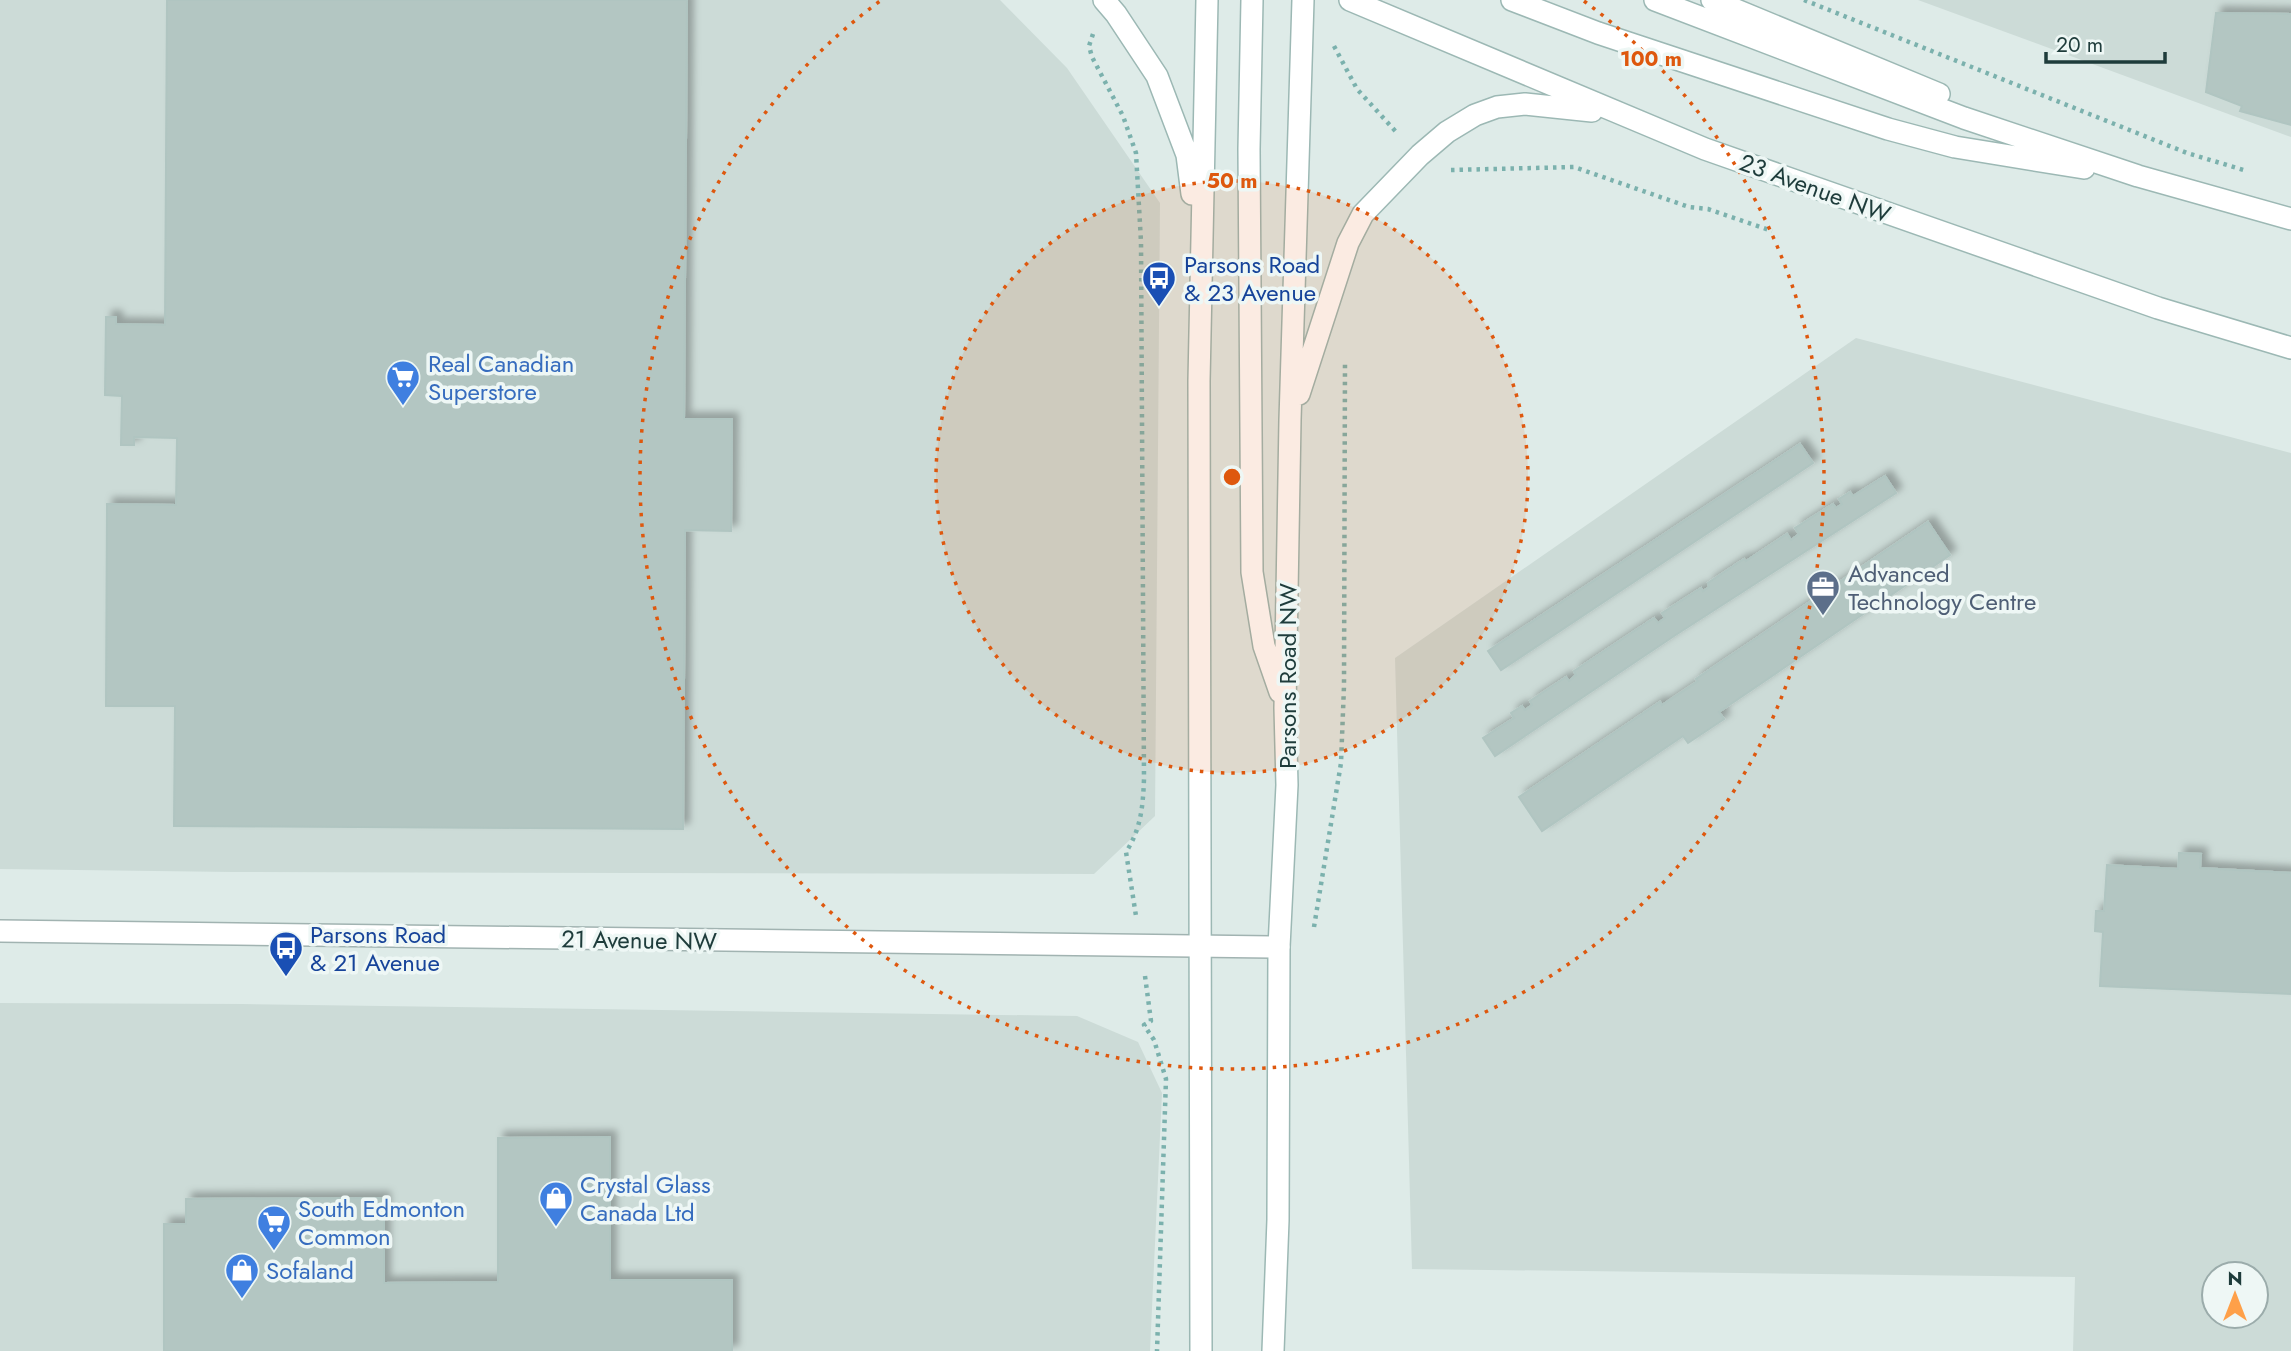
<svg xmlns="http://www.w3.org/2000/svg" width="2291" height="1351" viewBox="0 0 2291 1351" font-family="Jost,sans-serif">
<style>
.built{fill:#ccdbd7;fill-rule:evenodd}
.building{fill:#b3c6c2;stroke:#b0c5c1;stroke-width:2;filter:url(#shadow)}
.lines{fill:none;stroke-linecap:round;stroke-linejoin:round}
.tertiary-casing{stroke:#a1b3b1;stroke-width:24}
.secondary-casing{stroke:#9cb8b4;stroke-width:24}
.path{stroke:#7bb1ad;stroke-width:4.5;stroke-dasharray:3.5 5;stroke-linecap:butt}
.tertiary{stroke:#fff;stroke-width:21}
.secondary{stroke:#fff;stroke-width:21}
.ring{fill:none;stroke:#de580e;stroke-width:3.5;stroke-dasharray:3.5 7}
.labels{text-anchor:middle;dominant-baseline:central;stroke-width:7;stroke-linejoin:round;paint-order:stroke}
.street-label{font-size:24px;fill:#1e3c3b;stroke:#eef7f5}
.transit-label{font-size:24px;fill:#164399;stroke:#eef7f5;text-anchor:start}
.shop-label{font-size:24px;fill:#366cbe;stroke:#eef7f5;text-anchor:start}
.service-label{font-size:24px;fill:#4e5e75;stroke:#eef7f5;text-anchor:start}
.centre{fill:#de580e;stroke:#eef7f5;stroke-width:3.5}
.ring-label{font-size:21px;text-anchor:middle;font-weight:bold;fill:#de580e;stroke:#eef7f5;stroke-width:7;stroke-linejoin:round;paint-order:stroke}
</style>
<defs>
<filter id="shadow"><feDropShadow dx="6" dy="-6" stdDeviation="3.5" flood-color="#0004"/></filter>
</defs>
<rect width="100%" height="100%" fill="#deebe8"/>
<path class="built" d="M 0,0 L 1000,0 L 1067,68 L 1160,203 L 1155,816 L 1094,874 L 232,872 L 0,869 Z
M 1918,0 L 2291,0 L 2291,138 L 2291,137 Z
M 1856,338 L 2291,453 L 2291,1351 L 2073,1351 L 2075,1277 L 1412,1269 L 1395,658 ZM 2214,1274 L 2256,1274 L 2256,1316 L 2214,1316 Z
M 0,1003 L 242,1004 L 1077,1016 L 1138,1042 L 1162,1093 L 1150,1351 L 0,1351 Z"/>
<path class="building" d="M 167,0 L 687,0 L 684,419 L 732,419 L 731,531 L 685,530 L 683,829 L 174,826 L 175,706 L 106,706 L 107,504 L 176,505 L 177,438 L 134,437 L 134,445 L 121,445 L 122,396 L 105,395 L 106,317 L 116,317 L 116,324 L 165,325 Z
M 2216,13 L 2291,14 L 2291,125 L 2240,111 L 2242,106 L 2206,92 Z
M 1800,444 L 1813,463 L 1501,670 L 1488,651 Z
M 1885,476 L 1896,493 L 1674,636 L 1495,756 L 1483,738 L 1514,718 L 1511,713 L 1522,706 L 1525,710 L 1532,705 L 1530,701 L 1566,677 L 1569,681 L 1576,675 L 1574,671 L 1654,618 L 1658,623 L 1665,618 L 1662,613 L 1701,588 L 1703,591 L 1709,587 L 1708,583 L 1744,559 L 1746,561 L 1787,534 L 1791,540 L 1799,534 L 1795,528 L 1833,504 L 1836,508 L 1842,504 L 1839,499 L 1850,492 L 1853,496 Z
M 1928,522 L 1950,555 L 1719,712 L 1724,719 L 1688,743 L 1683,736 L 1542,831 L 1519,797 L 1660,702 L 1662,705 L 1698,681 L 1696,679 Z
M 2179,853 L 2201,854 L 2200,868 L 2291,873 L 2291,994 L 2100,986 L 2103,932 L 2095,931 L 2096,911 L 2104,911 L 2107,865 L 2178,869 Z
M 610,1137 L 610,1280 L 732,1280 L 732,1351 L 164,1351 L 164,1224 L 186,1224 L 186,1199 L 384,1198 L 384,1283 L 498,1282 L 498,1138 Z"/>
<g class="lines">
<g class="tertiary-casing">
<path id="tertiary" d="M 0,931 L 1279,947"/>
</g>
<g class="secondary-casing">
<path id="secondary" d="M 1104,0 L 1116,14 L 1157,76 L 1187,155 L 1192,194
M 1252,0 L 1249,149 L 1252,572 L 1264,646 L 1280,692
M 1350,0 L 1705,149 L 2158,308 L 2291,348
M 1512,0 L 1598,33 L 1888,129 L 1955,147 L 2084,168
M 1655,0 L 1964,118 L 2138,176 L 2291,219
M 1712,0 L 1939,94
M 1299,394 L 1348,243 L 1363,214 L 1420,155 L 1447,132 L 1475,115 L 1497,107 L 1525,104 L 1592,111
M 1201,1351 L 1199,381 L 1207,0
M 1273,1351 L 1278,1220 L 1279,947 L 1287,785 L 1285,708 L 1290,420 L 1303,0"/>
</g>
<path class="path" d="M 1804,0 L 2187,153 L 2247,171
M 1093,34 L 1089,46 L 1092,57 L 1123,116 L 1136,153 L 1141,242 L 1144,779 C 1143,806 1141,829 1126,852 L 1136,916
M 1334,46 L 1357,89 L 1398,134
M 1451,170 L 1574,167 L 1689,207 L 1708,209 L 1772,231
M 1314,927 L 1341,763 L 1344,686 L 1345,360
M 1145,976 L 1151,1021 L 1144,1025 L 1154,1040 L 1166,1079 L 1157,1351"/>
<use href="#tertiary" class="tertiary"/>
<use href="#secondary" class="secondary"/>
</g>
<circle cx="1232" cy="477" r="296" fill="#de580e" fill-opacity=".12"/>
<g class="ring">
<circle cx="1232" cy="477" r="296"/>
<path d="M1584 1A592 592 0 1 1 880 1"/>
</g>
<defs>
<g id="bus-pin" transform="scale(1.75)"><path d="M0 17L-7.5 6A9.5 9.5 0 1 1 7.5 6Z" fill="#1a4fb4" stroke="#eef7f5"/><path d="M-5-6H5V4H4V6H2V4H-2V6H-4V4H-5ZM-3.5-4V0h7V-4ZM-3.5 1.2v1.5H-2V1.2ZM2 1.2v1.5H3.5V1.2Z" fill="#fff"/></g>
<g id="supermarket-pin" transform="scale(1.75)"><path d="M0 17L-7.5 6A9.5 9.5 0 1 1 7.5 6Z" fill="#3f7fe0" stroke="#eef7f5"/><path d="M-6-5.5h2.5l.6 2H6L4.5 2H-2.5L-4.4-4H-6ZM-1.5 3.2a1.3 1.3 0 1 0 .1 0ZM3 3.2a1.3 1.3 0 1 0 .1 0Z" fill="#fff"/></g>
<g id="office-pin" transform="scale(1.75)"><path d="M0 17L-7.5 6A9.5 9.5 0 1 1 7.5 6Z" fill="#5c6f8a" stroke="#eef7f5"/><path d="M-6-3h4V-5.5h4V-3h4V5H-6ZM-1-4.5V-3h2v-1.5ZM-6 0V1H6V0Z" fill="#fff"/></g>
<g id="shop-pin" transform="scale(1.75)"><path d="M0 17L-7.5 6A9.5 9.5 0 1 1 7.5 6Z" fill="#3f7fe0" stroke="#eef7f5"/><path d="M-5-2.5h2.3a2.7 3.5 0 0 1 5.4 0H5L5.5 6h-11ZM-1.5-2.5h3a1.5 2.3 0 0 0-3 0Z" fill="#fff"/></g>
</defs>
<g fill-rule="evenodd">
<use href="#bus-pin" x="1159" y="278"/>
<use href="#supermarket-pin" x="403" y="377"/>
<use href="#office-pin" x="1823" y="587"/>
<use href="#bus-pin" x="286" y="948"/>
<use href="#shop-pin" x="556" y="1198"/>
<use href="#supermarket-pin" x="274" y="1222"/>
<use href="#shop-pin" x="242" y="1270"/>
</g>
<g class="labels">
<g class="street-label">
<text transform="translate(1815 188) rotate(20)">23 Avenue NW</text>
<text transform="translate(1287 676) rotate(-90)">Parsons Road NW</text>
<text transform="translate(639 940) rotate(1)">21 Avenue NW</text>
</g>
<g class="transit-label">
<text x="1184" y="264">Parsons Road<tspan x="1184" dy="28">&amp; 23 Avenue</tspan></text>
<text x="310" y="934">Parsons Road<tspan x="310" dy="28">&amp; 21 Avenue</tspan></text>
</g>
<g class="shop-label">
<text x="428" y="363">Real Canadian<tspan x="428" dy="28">Superstore</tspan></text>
<text x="580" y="1184">Crystal Glass<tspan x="580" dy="28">Canada Ltd</tspan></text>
<text x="298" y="1208">South Edmonton<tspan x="298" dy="28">Common</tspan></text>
<text x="266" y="1270">Sofaland</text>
</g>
<g class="service-label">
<text x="1848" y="573">Advanced<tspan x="1848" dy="28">Technology Centre</tspan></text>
</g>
</g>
<circle cx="1232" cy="477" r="10" class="centre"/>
<g class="ring-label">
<text x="1651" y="66">100 m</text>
<text x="1232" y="188">50 m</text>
</g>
<g transform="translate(2235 1295)"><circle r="33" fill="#eef7f5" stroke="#9bacab" stroke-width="2"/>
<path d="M0-5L12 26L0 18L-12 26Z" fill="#fea049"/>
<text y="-10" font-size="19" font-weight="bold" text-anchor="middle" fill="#1e3c3b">N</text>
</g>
<path d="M2046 52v10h119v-10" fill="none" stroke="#1e3c3b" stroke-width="3.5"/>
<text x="2056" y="52" font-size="21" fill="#1e3c3b" stroke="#eef7f5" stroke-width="5" paint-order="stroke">20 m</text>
</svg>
